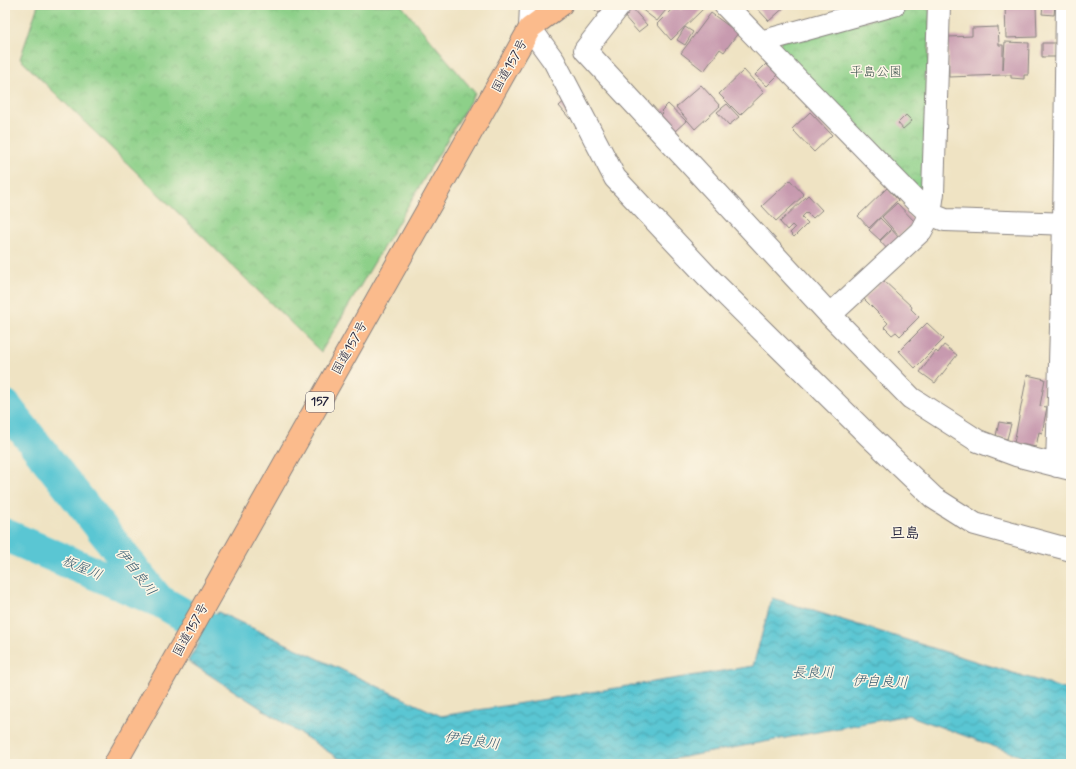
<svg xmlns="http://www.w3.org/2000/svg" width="1076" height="769" viewBox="0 0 1076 769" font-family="Mynerve,'Klee One',sans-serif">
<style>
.park{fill:url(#park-crowns);stroke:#587962}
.water{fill:url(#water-waves);stroke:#3e7487}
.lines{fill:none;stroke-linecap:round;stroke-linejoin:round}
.river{stroke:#5ac6d3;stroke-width:33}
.building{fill:#c79aaf}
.minor-casing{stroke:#88827f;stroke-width:24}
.highway-casing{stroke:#88827f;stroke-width:24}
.minor{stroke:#fff;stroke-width:22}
.highway{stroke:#fbbb8c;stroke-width:22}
.labels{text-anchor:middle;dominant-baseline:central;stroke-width:3;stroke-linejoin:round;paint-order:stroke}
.shield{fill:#fcf5e5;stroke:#63616e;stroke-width:1}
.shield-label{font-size:12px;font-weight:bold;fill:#22223b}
.street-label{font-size:13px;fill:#22223b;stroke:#fcf5e5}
.park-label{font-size:13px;fill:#425652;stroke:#fcf5e5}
.water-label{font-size:14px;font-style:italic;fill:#365b70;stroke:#fcf5e5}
.quarter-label{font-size:15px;font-weight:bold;fill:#22223b;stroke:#fcf5e5}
</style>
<defs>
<pattern id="park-crowns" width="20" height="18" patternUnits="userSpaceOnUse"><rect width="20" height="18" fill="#8dd089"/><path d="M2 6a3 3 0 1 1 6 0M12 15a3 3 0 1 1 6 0" fill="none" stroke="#79b277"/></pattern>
<pattern id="water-waves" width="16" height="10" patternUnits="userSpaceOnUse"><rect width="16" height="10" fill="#5ac6d3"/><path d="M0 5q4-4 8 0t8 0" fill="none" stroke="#4aa0ac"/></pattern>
</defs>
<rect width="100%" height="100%" fill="#fcf5e5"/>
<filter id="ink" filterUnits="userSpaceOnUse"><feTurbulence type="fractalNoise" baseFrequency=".025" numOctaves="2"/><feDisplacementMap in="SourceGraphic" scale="8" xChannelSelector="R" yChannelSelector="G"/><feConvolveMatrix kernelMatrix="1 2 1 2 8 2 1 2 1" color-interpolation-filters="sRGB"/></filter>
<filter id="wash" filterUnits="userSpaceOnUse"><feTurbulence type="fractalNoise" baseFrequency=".012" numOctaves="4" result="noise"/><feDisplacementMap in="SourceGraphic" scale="16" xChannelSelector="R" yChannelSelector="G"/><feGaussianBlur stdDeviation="0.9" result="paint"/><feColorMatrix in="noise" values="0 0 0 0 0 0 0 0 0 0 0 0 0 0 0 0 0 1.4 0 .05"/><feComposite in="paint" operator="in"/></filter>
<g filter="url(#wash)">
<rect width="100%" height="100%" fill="#efe3c3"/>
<path class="park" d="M 38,5 L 401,5 L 475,93 L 321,352 L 20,59 Z
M 924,7 L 930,11 L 925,190 L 918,194 L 779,49 L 781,41 Z"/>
<path class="water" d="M 772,598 L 1071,691 L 1071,764 L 1042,764 L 908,715 L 647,764 L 384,764 L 338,758 L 188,661 L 218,612 L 441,716 L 753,666 Z"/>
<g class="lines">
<path class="river" d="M 5,406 L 158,600 L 247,651
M 5,535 L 157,600"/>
</g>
<g id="blocks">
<path class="building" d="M 598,5 L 606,5 L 599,13 L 594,9 Z
M 636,5 L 670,5 L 657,21 Z
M 676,5 L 681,10 L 686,5 L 701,5 L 704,8 L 671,40 L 657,24 Z
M 754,5 L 787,5 L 769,21 Z
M 1005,5 L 1036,5 L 1037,37 L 1006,38 Z
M 1043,5 L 1055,5 L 1054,15 L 1042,14 Z
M 632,8 L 647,25 L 638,32 L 623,15 Z
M 711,13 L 738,33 L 724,52 L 720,49 L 704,71 L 681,53 Z
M 685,27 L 693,32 L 685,45 L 677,40 Z
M 998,27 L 999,45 L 1003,45 L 1003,70 L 1005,42 L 1029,43 L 1028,75 L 1024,75 L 1024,79 L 1011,78 L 1011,75 L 1003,75 L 949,77 L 948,37 L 972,36 L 972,28 Z
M 1042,43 L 1056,43 L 1056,57 L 1042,57 Z
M 766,64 L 778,75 L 767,86 L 755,75 Z
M 744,70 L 764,92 L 740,115 L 719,94 Z
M 701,85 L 720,106 L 695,129 L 676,107 Z
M 568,98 L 579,112 L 570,119 L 559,106 Z
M 668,104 L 686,121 L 674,132 L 659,117 L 663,113 L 661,111 Z
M 727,104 L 739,117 L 729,125 L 717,112 Z
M 810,112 L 832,135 L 814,152 L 792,129 Z
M 906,115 L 912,121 L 903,129 L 898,123 Z
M 790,180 L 804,195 L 776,221 L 762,206 Z
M 887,188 L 898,200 L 869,228 L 858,216 Z
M 808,195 L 822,210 L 813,218 L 807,212 L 802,217 L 808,223 L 794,237 L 790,233 L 795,228 L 792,225 L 787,230 L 780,222 Z
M 897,203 L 915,222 L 899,236 L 882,217 Z
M 880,218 L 891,229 L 880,240 L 869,230 Z
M 892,230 L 899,238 L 887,249 L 880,241 Z
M 883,280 L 912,307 L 911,309 L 919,317 L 900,336 L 896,332 L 892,335 L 884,327 L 888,323 L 864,299 Z
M 927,323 L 944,339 L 915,368 L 899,351 Z
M 944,345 L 957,355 L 935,383 L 920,372 L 936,351 L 938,353 Z
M 1027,375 L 1045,379 L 1040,406 L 1047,407 L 1042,433 L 1039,432 L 1036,447 L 1014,443 Z
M 999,422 L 1011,424 L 1007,439 L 996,436 Z"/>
</g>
</g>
<g filter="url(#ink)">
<use href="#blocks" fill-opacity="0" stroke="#88827f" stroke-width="1"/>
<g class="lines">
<g class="minor-casing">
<path id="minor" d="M 531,5 L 530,28 L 554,61 L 615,178 L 707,276 L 869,436 L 934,498 L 975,524 L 1071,550
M 620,5 L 585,50 L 830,315 L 911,398 L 978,441 L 1016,455 L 1071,469
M 725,5 L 918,203 L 930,214 L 945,220 L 1071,224
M 760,42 L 894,5
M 830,315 L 921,231 L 930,214 L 933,193 L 939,5
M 1057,466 L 1064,224 L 1067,5"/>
</g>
<g class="highway-casing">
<path id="highway" d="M 115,764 L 530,28 L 561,5"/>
</g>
<use href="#minor" class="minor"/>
<use href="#highway" class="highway"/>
</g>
</g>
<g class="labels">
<rect class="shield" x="306" y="392" width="28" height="20" rx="3"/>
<g class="shield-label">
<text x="320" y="402">157</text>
</g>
<g class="street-label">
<text transform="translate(510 66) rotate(-61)">国道157号</text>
<text transform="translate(350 348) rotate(-61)">国道157号</text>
<text transform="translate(191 630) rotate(-61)">国道157号</text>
</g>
<g class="park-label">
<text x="876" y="72">平島公園</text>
</g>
<g class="water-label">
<text transform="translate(82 568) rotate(23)">板屋川</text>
<text transform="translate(136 572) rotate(52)">伊自良川</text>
<text x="813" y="673">長良川</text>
<text transform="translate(880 682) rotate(2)">伊自良川</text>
<text transform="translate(472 741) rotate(8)">伊自良川</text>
</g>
<g class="quarter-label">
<text x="905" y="534">旦島</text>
</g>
</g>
<rect width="1076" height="769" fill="none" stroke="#fcf5e5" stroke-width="20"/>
</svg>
